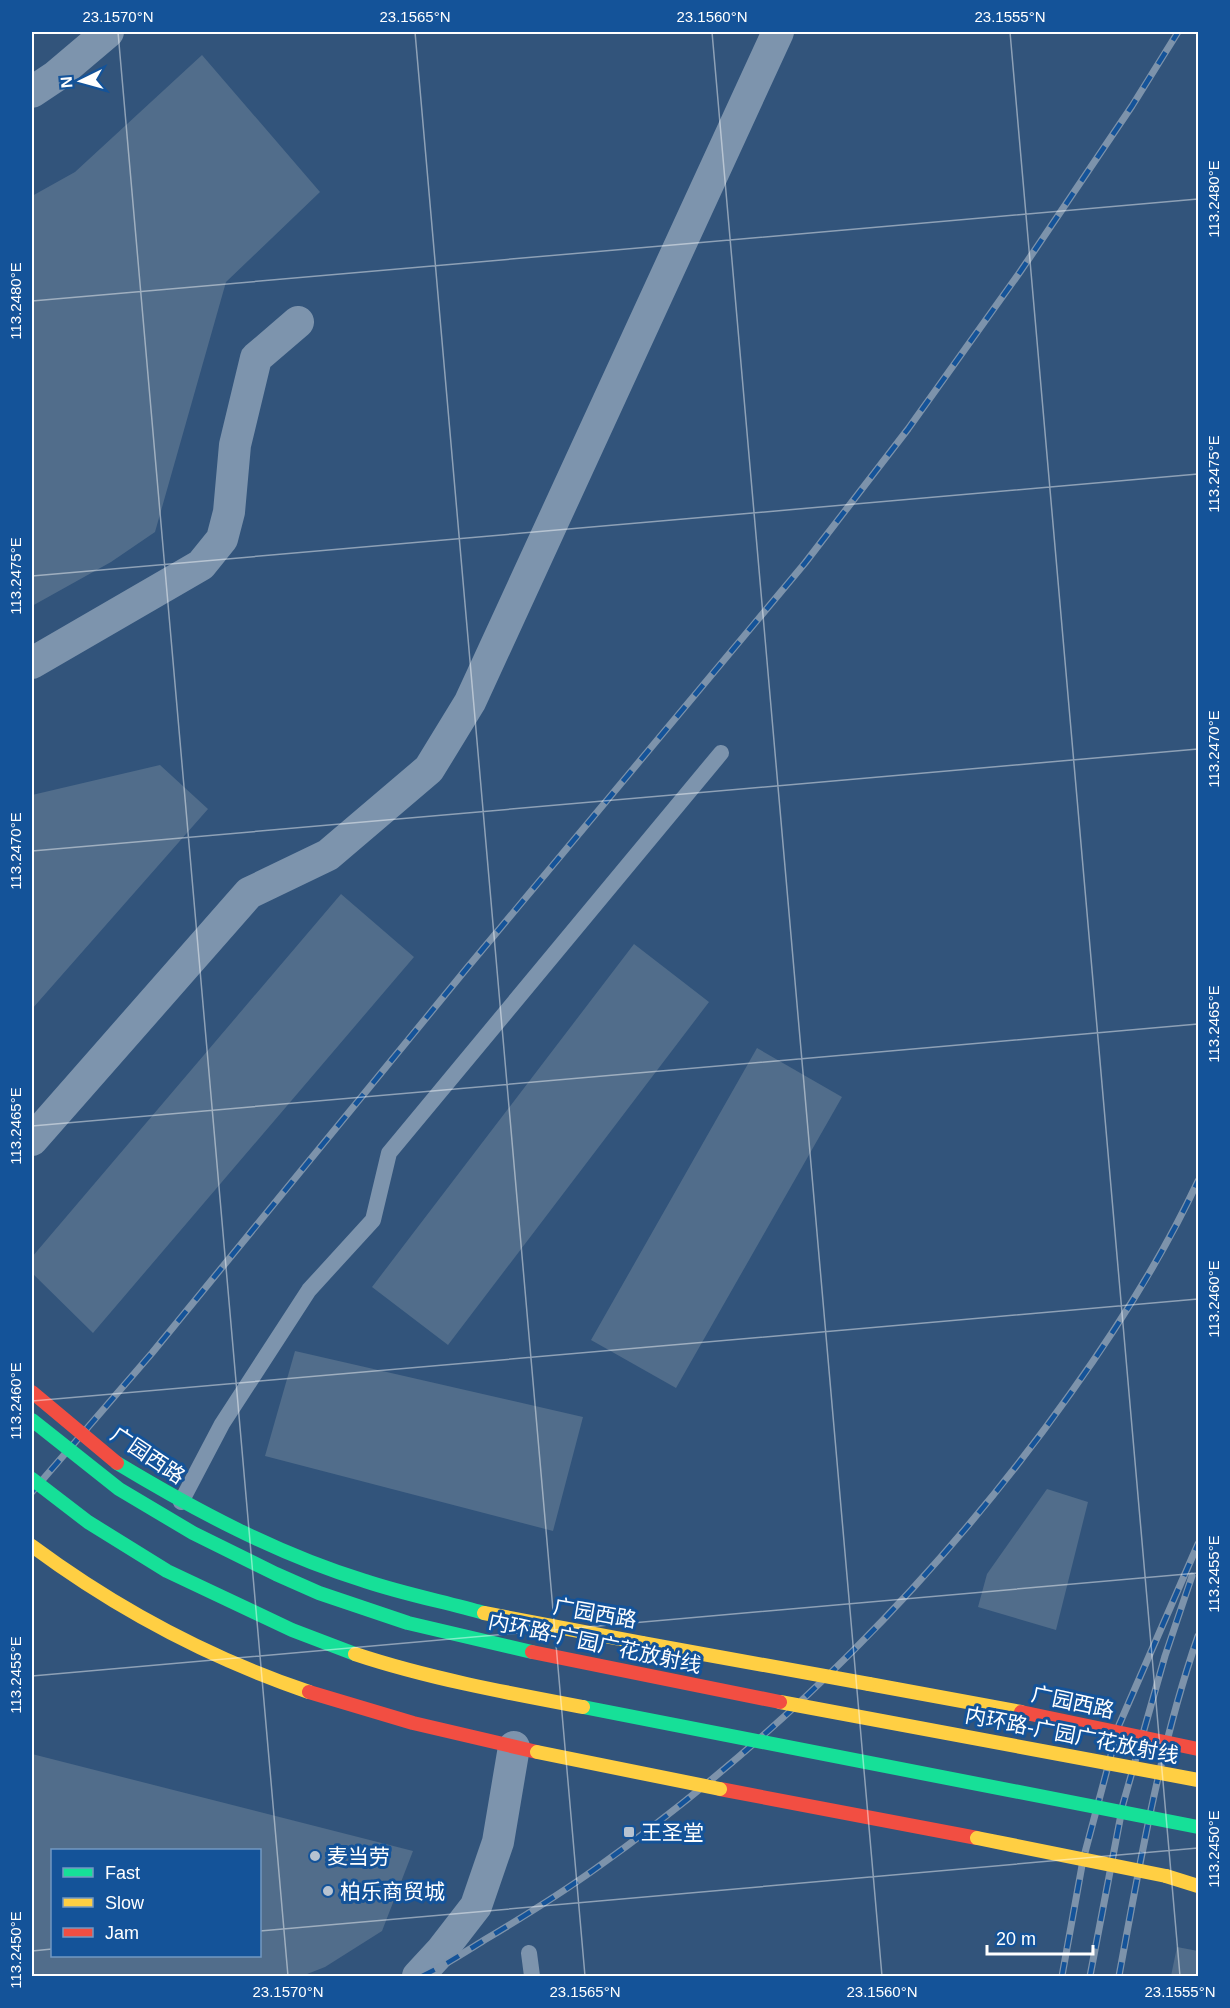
<svg xmlns="http://www.w3.org/2000/svg" width="1230" height="2008" viewBox="0 0 1230 2008" font-family="Helvetica,'Noto Sans SC',sans-serif">
<style>
.building{fill:#516d8b;fill-rule:evenodd}
.lines{fill:none;stroke-linecap:round;stroke-linejoin:round}
.lane{stroke:#7d94ad;stroke-width:16}
.street{stroke:#7d94ad;stroke-width:32}
.fast{stroke:#16e098;stroke-width:14}
.slow{stroke:#ffcf43;stroke-width:14}
.jam{stroke:#f24e42;stroke-width:14}
.rail-casing{stroke:#7d93ab;stroke-width:7}
.rail{stroke:#145399;stroke-width:4.5;stroke-dasharray:14;stroke-linecap:butt}
.fast-bridge{stroke:#16e098;stroke-width:14}
.slow-bridge{stroke:#ffcf43;stroke-width:14}
.jam-bridge{stroke:#f24e42;stroke-width:14}
.ticks{fill:none;stroke:#fff;stroke-width:1.5;stroke-opacity:0.45}
.poi-dot{fill:#b7c3d1;stroke:#145399;stroke-width:2}
.labels{text-anchor:middle;dominant-baseline:central;stroke-width:6;stroke-linejoin:round;paint-order:stroke}
.street-label{font-size:21px;fill:#fff;stroke:#145399}
.poi-label{font-size:21px;fill:#fff;stroke:#145399;text-anchor:start}
.neatline{fill:none;stroke:#fff;stroke-width:2}
.ticks-label{font-size:15px;text-anchor:middle;fill:#fff}
</style>
<rect width="100%" height="100%" fill="#32547b"/>
<path class="building" d="M 202,55 L 320,192 L 226,282 L 155,532 L 111,562 L 32,606 L 32,196 L 75,172 Z
M 160,765 L 208,809 L 32,1009 L 32,795 Z
M 341,894 L 414,957 L 93,1333 L 32,1273 L 32,1257 Z
M 634,944 L 709,1002 L 448,1345 L 372,1287 Z
M 757,1048 L 842,1097 L 676,1388 L 591,1340 Z
M 295,1351 L 583,1417 L 553,1531 L 265,1456 Z
M 1047,1489 L 1088,1502 L 1056,1630 L 978,1607 L 987,1574 Z
M 32,1754 L 413,1851 L 382,1931 L 325,1967 L 302,1976 L 32,1976 ZM 52,1850 L 260,1850 L 260,1956 L 52,1956 Z
M 1177,1947 L 1198,1951 L 1198,1976 L 1171,1976 Z"/>
<g class="lines">
<path class="lane" d="M 181,1502 L 222,1424 L 309,1290 L 373,1220 L 389,1153 L 721,753
M 529,1953 L 532,1976"/>
<path class="street" d="M 32,92 L 56,76 L 108,32
M 32,663 L 201,565 L 222,539 L 229,512 L 235,445 L 256,358 L 298,322
M 32,1140 L 249,893 L 328,855 L 429,769 L 470,702 L 778,32
M 418,1976 L 442,1950 L 476,1906 L 498,1842 L 514,1747"/>
<path class="fast" d="M 117,1463 C 195,1510 277,1554 365,1581 C 404,1594 445,1602 484,1613"/>
<path class="slow" d="M 32,1546 C 117,1609 209,1658 309,1692
M 484,1613 L 642,1643
M 869,1684 L 1021,1712
M 1166,1876 L 1198,1886"/>
<path class="jam" d="M 309,1692 L 413,1723 L 537,1752
M 720,1789 L 977,1838"/>
<g class="rail-casing">
<path id="rail" d="M 32,1492 L 152,1353 L 467,968 L 805,563 L 908,429 L 1020,272 L 1132,106 L 1178,32
M 422,1976 C 444,1966 465,1952 486,1939 C 523,1917 560,1894 595,1869 C 778,1739 940,1577 1070,1394 C 1118,1327 1163,1256 1198,1181
M 1062,1976 L 1083,1860 L 1119,1725 L 1198,1544
M 1090,1976 L 1123,1804 L 1165,1656 L 1192,1576
M 1119,1976 C 1140,1862 1160,1746 1198,1636"/>
</g>
<use href="#rail" class="rail"/>
<path class="fast-bridge" d="M 32,1420 L 119,1489 L 193,1533 L 276,1574 L 319,1593 L 408,1623 L 532,1652
M 32,1479 L 88,1522 L 167,1571 L 292,1630 L 355,1654
M 583,1707 L 1198,1827"/>
<path class="slow-bridge" d="M 642,1643 L 869,1684
M 355,1654 C 427,1678 508,1693 583,1707
M 780,1702 L 1198,1780
M 537,1752 L 720,1789
M 977,1838 L 1166,1876"/>
<path class="jam-bridge" d="M 32,1392 L 117,1463
M 532,1652 L 780,1702
M 1021,1712 L 1198,1749"/>
</g>
<path class="ticks" d="M 118,32 L 288,1976M 415,32 L 585,1976M 712,32 L 882,1976M 1010,32 L 1180,1976M 32,301 L 1198,199M 32,576 L 1198,474M 32,851 L 1198,749M 32,1126 L 1198,1024M 32,1401 L 1198,1299M 32,1676 L 1198,1573M 260,1931 L 1198,1848M 32,1951 L 52,1949"/>
<g class="poi-dot">
<rect x="623" y="1826" width="12" height="12" rx="3"/>
<circle cx="315" cy="1856" r="6"/>
<circle cx="328" cy="1891" r="6"/>
</g>
<g class="labels">
<g class="street-label">
<text transform="translate(148 1455) rotate(34)">广园西路</text>
<text transform="translate(595 1613) rotate(10)">广园西路</text>
<text transform="translate(595 1643) rotate(12)">内环路-广园广花放射线</text>
<text transform="translate(1073 1702) rotate(12)">广园西路</text>
<text transform="translate(1072 1735) rotate(11)">内环路-广园广花放射线</text>
</g>
<g class="poi-label">
<text x="641" y="1832">王圣堂</text>
<text x="327" y="1856">麦当劳</text>
<text x="340" y="1891">柏乐商贸城</text>
</g>
</g>
<rect width="1230" height="2008" fill="none" stroke="#145399" stroke-width="66"/>
<rect x="51" y="1849" width="210" height="108" fill="#145399" stroke="#7298c2" stroke-width="1.5"/>
<rect x="63" y="1868" width="30" height="9" fill="#16e098" stroke="#7298c2" stroke-width="1.5"/>
<text x="105" y="1879" font-size="18" fill="#ffffff">Fast</text>
<rect x="63" y="1898" width="30" height="9" fill="#ffcf43" stroke="#7298c2" stroke-width="1.5"/>
<text x="105" y="1909" font-size="18" fill="#ffffff">Slow</text>
<rect x="63" y="1928" width="30" height="9" fill="#f24e42" stroke="#7298c2" stroke-width="1.5"/>
<text x="105" y="1939" font-size="18" fill="#ffffff">Jam</text>
<g transform="translate(81 81) rotate(265)" stroke="#145399" stroke-width="4.5" paint-order="stroke">
<path d="M0-4.5L10 22L0 15L-10 22Z" fill="#ffffff"/>
<text y="-9" font-size="16" font-weight="bold" text-anchor="middle" fill="#ffffff">N</text>
</g>
<path d="M987 1945v9h106v-9" fill="none" stroke="#ffffff" stroke-width="3"/>
<text x="996" y="1945" font-size="18" fill="#ffffff" stroke="#145399" stroke-width="4.5" paint-order="stroke">20 m</text>
<rect x="33" y="33" width="1164" height="1942" class="neatline"/>
<g class="ticks-label">
<text x="118" y="22">23.1570°N</text>
<text x="415" y="22">23.1565°N</text>
<text x="712" y="22">23.1560°N</text>
<text x="1010" y="22">23.1555°N</text>
<text transform="translate(1214 199) rotate(-90)" y="5">113.2480°E</text>
<text transform="translate(16 301) rotate(-90)" y="5">113.2480°E</text>
<text transform="translate(1214 474) rotate(-90)" y="5">113.2475°E</text>
<text transform="translate(16 576) rotate(-90)" y="5">113.2475°E</text>
<text transform="translate(1214 749) rotate(-90)" y="5">113.2470°E</text>
<text transform="translate(16 851) rotate(-90)" y="5">113.2470°E</text>
<text transform="translate(1214 1024) rotate(-90)" y="5">113.2465°E</text>
<text transform="translate(16 1126) rotate(-90)" y="5">113.2465°E</text>
<text transform="translate(1214 1299) rotate(-90)" y="5">113.2460°E</text>
<text transform="translate(16 1401) rotate(-90)" y="5">113.2460°E</text>
<text transform="translate(1214 1574) rotate(-90)" y="5">113.2455°E</text>
<text transform="translate(16 1675) rotate(-90)" y="5">113.2455°E</text>
<text transform="translate(1214 1849) rotate(-90)" y="5">113.2450°E</text>
<text transform="translate(16 1950) rotate(-90)" y="5">113.2450°E</text>
<text x="288" y="1997">23.1570°N</text>
<text x="585" y="1997">23.1565°N</text>
<text x="882" y="1997">23.1560°N</text>
<text x="1180" y="1997">23.1555°N</text>
</g>
</svg>
